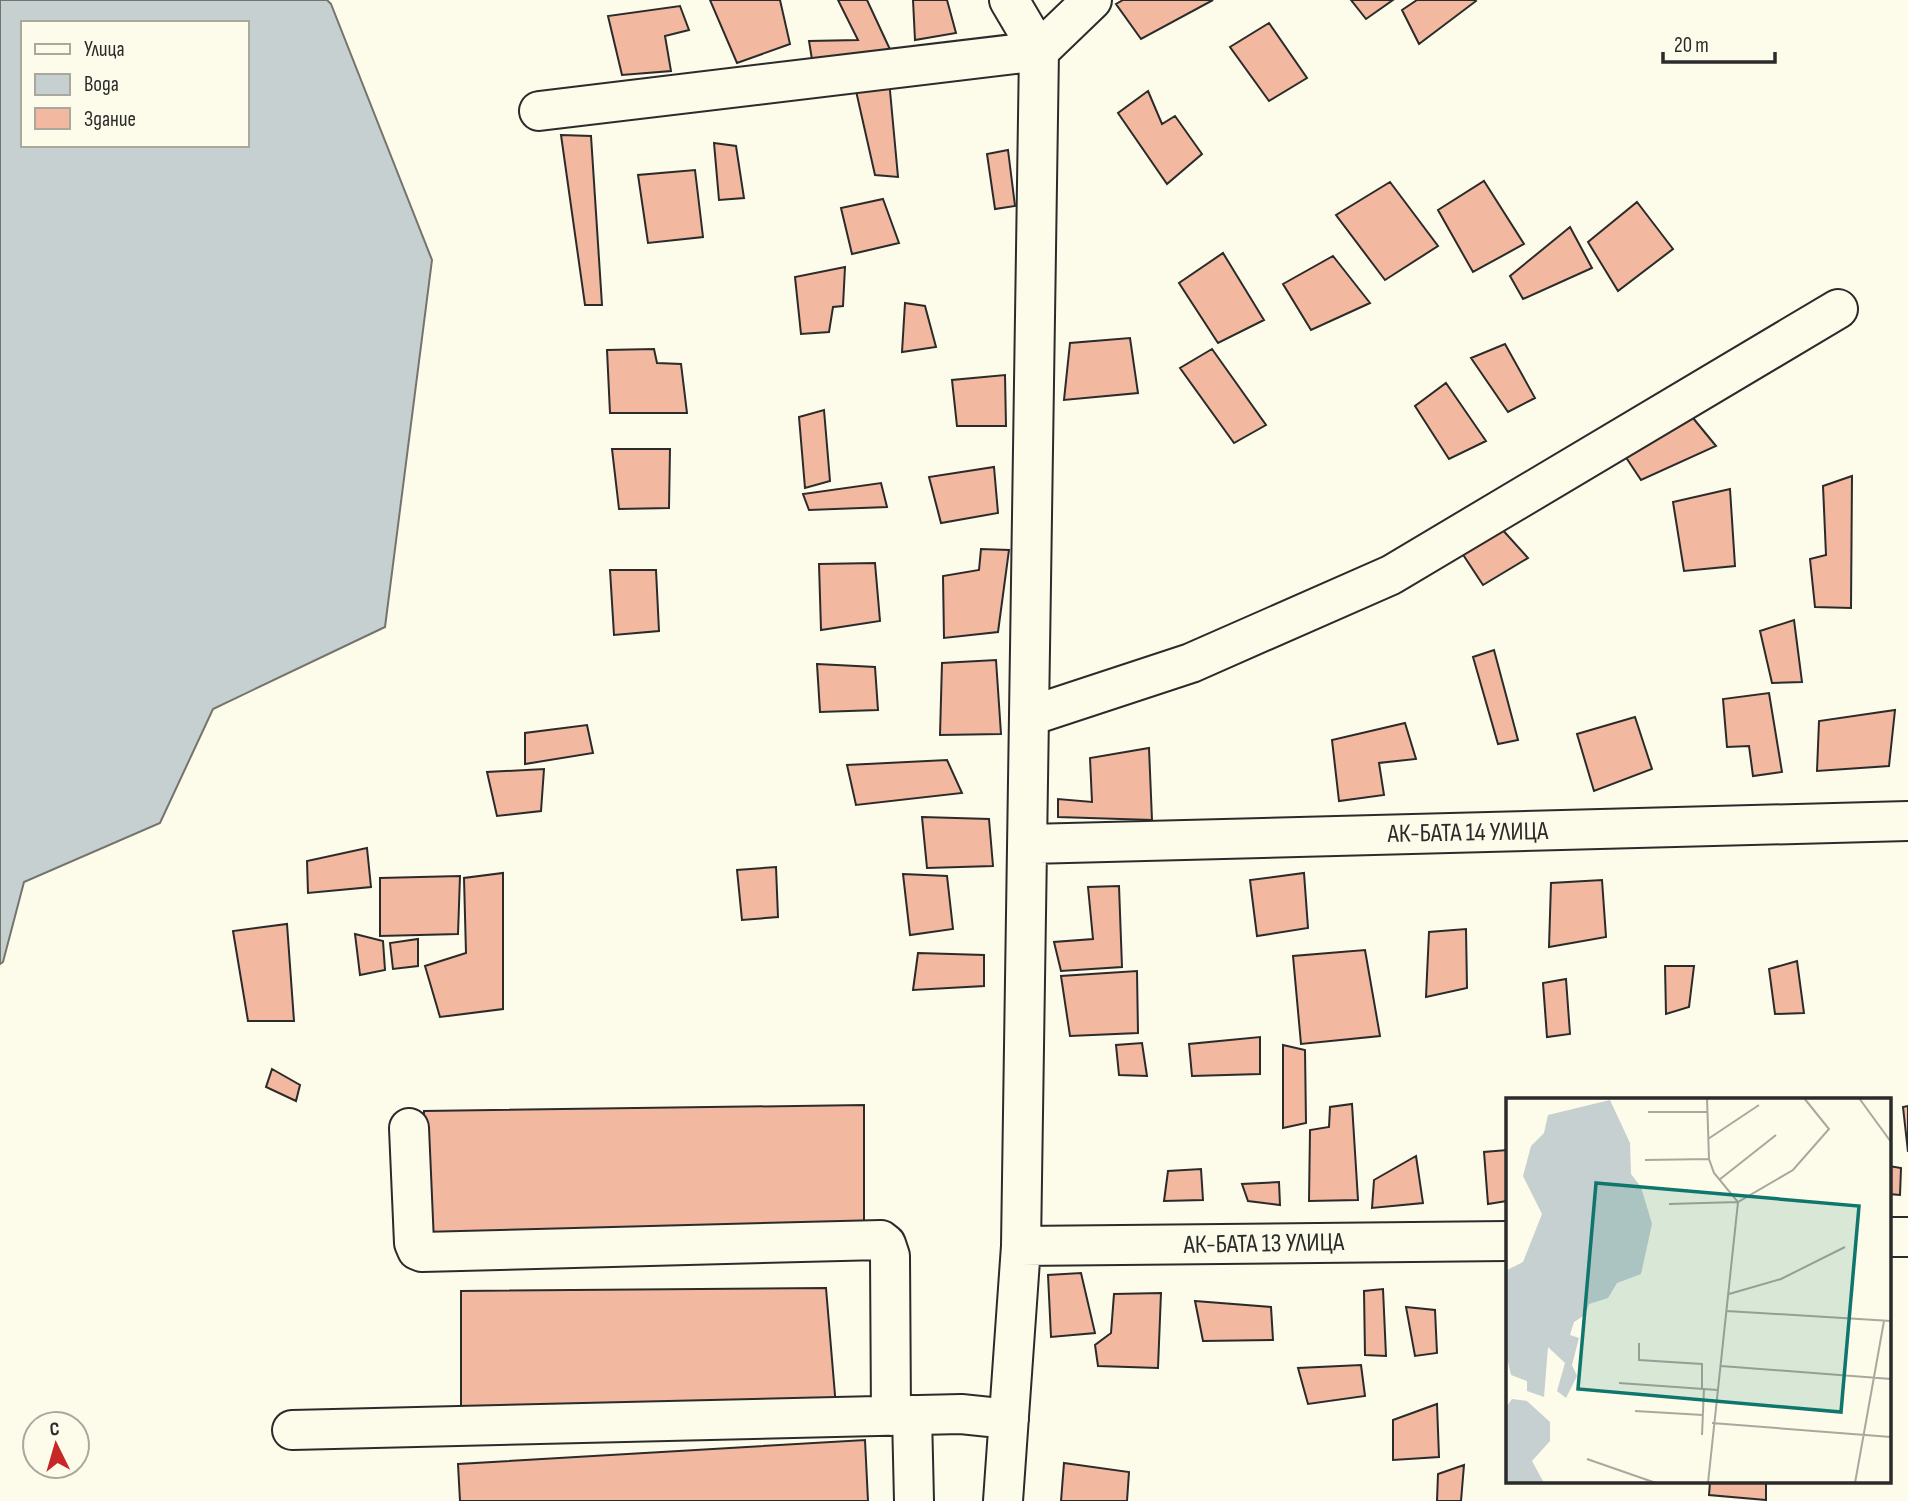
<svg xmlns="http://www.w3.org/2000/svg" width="1908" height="1501" viewBox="0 0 1908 1501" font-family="'Sofia Sans Condensed',sans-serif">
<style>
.water{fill:#c7d0d0;stroke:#74746e;stroke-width:2;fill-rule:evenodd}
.building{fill:#f2b8a0;stroke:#2b2b2b;stroke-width:2}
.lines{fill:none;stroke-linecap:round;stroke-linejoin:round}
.minor-casing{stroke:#2b2b2b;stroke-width:42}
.minor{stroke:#fdfbea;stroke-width:38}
.labels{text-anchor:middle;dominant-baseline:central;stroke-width:5;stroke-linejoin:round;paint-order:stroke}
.street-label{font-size:26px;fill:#2b2b2b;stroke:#fdfbea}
.inset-road{fill:none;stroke:#a9a89e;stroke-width:2}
.view{fill:#0f766e;fill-opacity:0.15;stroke:#0f766e;stroke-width:3.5}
.inset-edge{fill:none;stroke:#2b2b2b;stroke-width:3.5}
</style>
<rect width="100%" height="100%" fill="#fdfbea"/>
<path class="water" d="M 0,0 L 327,0 L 331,4 L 432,260 L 385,627 L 213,709 L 160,823 L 24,882 L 3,962 L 0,964 ZM 23,23 L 247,23 L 247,145 L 23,145 Z"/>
<path class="building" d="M 710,0 L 780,0 L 790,44 L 737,63 Z
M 838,0 L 867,0 L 894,58 L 813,66 L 809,41 L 858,40 Z
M 913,0 L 947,0 L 956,33 L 915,40 Z
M 1123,0 L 1213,0 L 1141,39 L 1116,4 Z
M 1351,0 L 1393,0 L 1366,19 Z
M 1417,0 L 1475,0 L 1476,1 L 1419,44 L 1402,10 Z
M 680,6 L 689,30 L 665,36 L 671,71 L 622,75 L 608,16 Z
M 1269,23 L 1307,78 L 1269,101 L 1230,47 Z
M 889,80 L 898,177 L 875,175 L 856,91 Z
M 1148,91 L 1162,124 L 1175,116 L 1202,154 L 1167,184 L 1118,113 Z
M 561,135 L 591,136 L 602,305 L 585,305 Z
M 714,143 L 736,146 L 744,198 L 719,200 Z
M 1008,150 L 1015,206 L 995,209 L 987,154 Z
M 695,170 L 703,237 L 648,243 L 638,175 Z
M 1484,181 L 1524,244 L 1473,272 L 1438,210 Z
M 1390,182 L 1438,246 L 1385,280 L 1336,215 Z
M 883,199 L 899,243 L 852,254 L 841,208 Z
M 1637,202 L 1673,249 L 1618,291 L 1588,242 Z
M 1570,227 L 1592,268 L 1523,299 L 1510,276 Z
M 1223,253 L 1264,320 L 1218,343 L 1179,283 Z
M 1333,256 L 1370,303 L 1311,330 L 1283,284 Z
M 845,267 L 843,306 L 833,307 L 829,332 L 801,334 L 795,277 Z
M 905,303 L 925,306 L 936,347 L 902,352 Z
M 1130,338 L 1138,393 L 1064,400 L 1070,343 Z
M 1505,344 L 1535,398 L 1508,412 L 1471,358 Z
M 654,349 L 657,363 L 681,364 L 687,413 L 610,413 L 607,350 Z
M 1212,349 L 1266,425 L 1234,443 L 1180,368 Z
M 1005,375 L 1006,426 L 957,426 L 952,380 Z
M 1446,383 L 1486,441 L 1449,459 L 1415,406 Z
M 824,410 L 830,481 L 805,488 L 799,417 Z
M 1693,418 L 1716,446 L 1641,480 L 1623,453 Z
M 612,449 L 670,449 L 669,508 L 619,509 Z
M 994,467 L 998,513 L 941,523 L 929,477 Z
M 1852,476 L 1851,608 L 1815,607 L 1810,559 L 1826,555 L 1823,486 Z
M 881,483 L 887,507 L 809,510 L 803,494 Z
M 1730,489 L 1735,566 L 1684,571 L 1673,502 Z
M 1500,527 L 1528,558 L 1483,585 L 1460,550 Z
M 981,549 L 1009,550 L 998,632 L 944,638 L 943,576 L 979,570 Z
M 875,563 L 880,621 L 821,630 L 819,564 Z
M 610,570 L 656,570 L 659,631 L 614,635 Z
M 1794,620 L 1802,682 L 1772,683 L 1760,631 Z
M 1494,650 L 1518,740 L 1498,744 L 1473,657 Z
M 996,660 L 1001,734 L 940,735 L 942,663 Z
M 817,664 L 875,667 L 878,710 L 820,712 Z
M 1769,693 L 1782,772 L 1753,776 L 1749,746 L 1727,747 L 1723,699 Z
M 1895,710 L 1889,766 L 1817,771 L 1819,721 Z
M 1635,717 L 1652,769 L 1594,791 L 1577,734 Z
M 1405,723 L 1416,759 L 1379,763 L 1384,795 L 1339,801 L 1332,740 Z
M 587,725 L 593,753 L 525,764 L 525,733 Z
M 1149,748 L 1152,820 L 1058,817 L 1058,799 L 1092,802 L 1090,758 Z
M 947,760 L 962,793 L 856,805 L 847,765 Z
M 544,769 L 541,811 L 497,816 L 487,772 Z
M 922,817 L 989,819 L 993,866 L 927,868 Z
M 367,848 L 371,887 L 308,893 L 307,861 Z
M 776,867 L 778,917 L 742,920 L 737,870 Z
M 503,873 L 503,1009 L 440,1017 L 425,966 L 466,953 L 464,878 Z
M 1304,873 L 1308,928 L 1257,936 L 1250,880 Z
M 903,874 L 947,876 L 953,929 L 910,935 Z
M 460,876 L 458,934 L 380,936 L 380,878 Z
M 1602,880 L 1606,937 L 1549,947 L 1551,883 Z
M 1119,886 L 1122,967 L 1061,971 L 1054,942 L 1093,939 L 1088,887 Z
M 287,924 L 294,1021 L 248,1021 L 233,931 Z
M 1466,929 L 1467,988 L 1426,997 L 1429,932 Z
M 355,934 L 383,941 L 385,970 L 360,975 Z
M 418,939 L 418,966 L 393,969 L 390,943 Z
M 1365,950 L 1380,1036 L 1301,1044 L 1293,956 Z
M 918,953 L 984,955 L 984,986 L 913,990 Z
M 1797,961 L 1804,1013 L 1775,1014 L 1769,969 Z
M 1665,966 L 1694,966 L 1689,1007 L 1666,1014 Z
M 1137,971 L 1138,1033 L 1070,1036 L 1061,976 Z
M 1566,979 L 1570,1034 L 1547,1037 L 1543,983 Z
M 1260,1037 L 1260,1074 L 1192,1076 L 1189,1044 Z
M 1142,1043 L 1147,1076 L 1119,1075 L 1116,1045 Z
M 1283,1045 L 1305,1050 L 1306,1123 L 1283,1128 Z
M 272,1069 L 300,1085 L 296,1101 L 266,1087 Z
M 1352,1104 L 1358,1200 L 1309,1201 L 1310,1130 L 1329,1127 L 1330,1107 Z
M 864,1105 L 864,1227 L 420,1233 L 424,1111 Z
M 1908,1106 L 1908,1152 L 1903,1107 Z
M 1507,1150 L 1507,1201 L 1488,1204 L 1484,1152 Z
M 1416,1156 L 1423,1203 L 1372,1208 L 1374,1180 Z
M 1889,1166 L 1901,1168 L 1900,1195 L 1889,1194 Z
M 1201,1169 L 1203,1200 L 1164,1201 L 1168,1171 Z
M 1279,1182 L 1280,1205 L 1248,1201 L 1242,1184 Z
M 1081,1273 L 1095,1333 L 1051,1337 L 1048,1275 Z
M 826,1288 L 836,1407 L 461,1408 L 461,1291 Z
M 1383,1289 L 1386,1356 L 1365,1355 L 1364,1291 Z
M 1161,1293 L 1158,1368 L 1098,1366 L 1095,1345 L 1111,1333 L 1114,1294 Z
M 1195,1301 L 1271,1307 L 1273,1340 L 1203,1341 Z
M 1406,1307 L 1435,1310 L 1437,1353 L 1415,1356 Z
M 1361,1365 L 1365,1396 L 1308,1404 L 1298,1368 Z
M 1437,1404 L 1439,1457 L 1393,1460 L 1393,1420 Z
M 865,1440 L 868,1501 L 460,1501 L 458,1464 Z
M 1064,1463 L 1129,1472 L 1127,1501 L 1061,1501 Z
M 1464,1465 L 1461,1501 L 1437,1501 L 1438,1474 Z
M 1710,1482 L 1766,1482 L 1766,1500 L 1709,1495 Z"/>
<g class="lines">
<g class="minor-casing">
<path id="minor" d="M 539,111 L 1039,51 L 1092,0
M 1030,716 L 1191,663 L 1391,575 L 1838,309
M 1029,844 L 1908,821
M 409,1128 L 414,1243 L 417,1250 L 422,1252 L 881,1240 L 886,1244 L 890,1256 L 891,1416
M 1889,1237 L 1908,1237
M 1021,1246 L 1507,1241
M 912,1415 L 914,1501
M 292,1430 L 961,1414 L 1009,1419
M 1003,1501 L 1021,1246 L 1039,51 L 1009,0"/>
</g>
<use href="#minor" class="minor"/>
</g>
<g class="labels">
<g class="street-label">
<text transform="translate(1468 833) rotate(-1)">АК-БАТА 14 УЛИЦА</text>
<text transform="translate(1264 1244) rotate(-1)">АК-БАТА 13 УЛИЦА</text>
</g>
</g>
<g transform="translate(1506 1098)">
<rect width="385" height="385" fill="#fdfbea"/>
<path d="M 104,2 L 124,45 L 125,76 L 135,89 L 146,126 L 135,176 L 111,185 L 102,200 L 83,206 L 79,217 L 68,224 L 64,237 L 73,240 L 66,267 L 71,278 L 60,300 L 51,293 L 59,265 L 42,249 L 38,299 L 21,293 L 21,283 L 5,277 L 0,256 L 1,172 L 17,164 L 36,116 L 17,78 L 25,48 L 38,35 L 42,17 ZM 6,301 L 21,303 L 44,324 L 44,343 L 26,363 L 38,385 L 0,385 L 0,309 Z" fill="#c7d0d0"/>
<path class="inset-road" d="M 201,0 L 203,61 L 208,75 L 232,104 L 202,385M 353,0 L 385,44M 142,14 L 201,14M 202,41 L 253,7M 139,62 L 203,61M 213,82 L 270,37M 163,106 L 232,104 L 287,72 L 323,31 L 298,0M 223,196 L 275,181 L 339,149M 221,213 L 385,223M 133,245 L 133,262 L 196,266 L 196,290M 215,268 L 385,281M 113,285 L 212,292M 129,313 L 197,317M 206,325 L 385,339M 196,337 L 198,290M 81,361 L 150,385M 349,385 L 378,223"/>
<path class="view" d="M 90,85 L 353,108 L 335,314 L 72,291 Z"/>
<rect width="385" height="385" class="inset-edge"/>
</g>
<rect x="21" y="21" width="228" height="126" fill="#fdfbea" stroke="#a9a89e" stroke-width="2"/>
<rect x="35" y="44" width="35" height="10" fill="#fdfbea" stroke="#a9a89e" stroke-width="2"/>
<text x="84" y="56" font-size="21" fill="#2b2b2b">Улица</text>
<rect x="35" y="74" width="35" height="21" fill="#c7d0d0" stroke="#a9a89e" stroke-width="2"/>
<text x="84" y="91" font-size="21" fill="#2b2b2b">Вода</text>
<rect x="35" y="108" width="35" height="21" fill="#f2b8a0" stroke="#a9a89e" stroke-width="2"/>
<text x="84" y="126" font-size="21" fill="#2b2b2b">Здание</text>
<g transform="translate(56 1445) rotate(355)"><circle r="33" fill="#fdfbea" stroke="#a9a89e" stroke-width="2"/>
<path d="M0-5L12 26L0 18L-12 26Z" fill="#c62828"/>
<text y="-10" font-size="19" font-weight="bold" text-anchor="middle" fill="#2b2b2b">С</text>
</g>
<path d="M1663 52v10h112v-10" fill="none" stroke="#2b2b2b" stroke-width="3.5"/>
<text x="1674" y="52" font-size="21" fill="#2b2b2b" stroke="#fdfbea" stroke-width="5" paint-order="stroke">20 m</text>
</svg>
